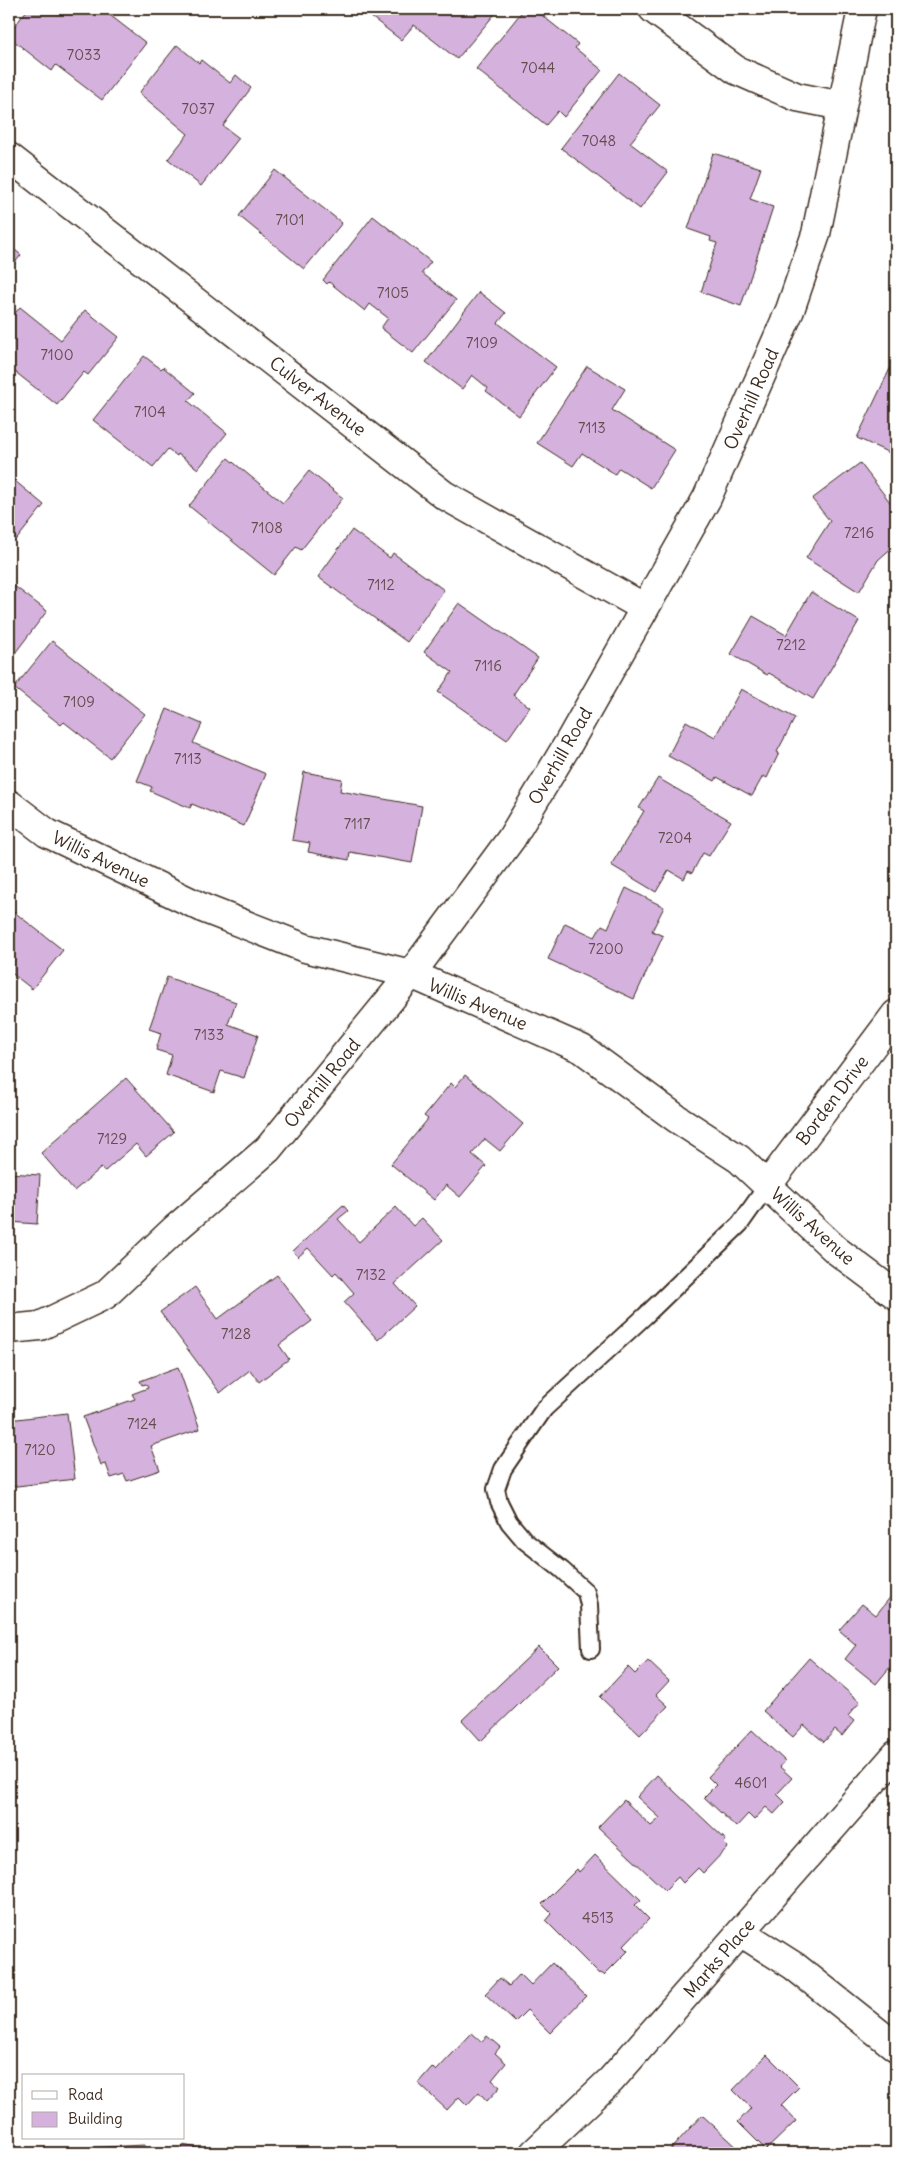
<svg xmlns="http://www.w3.org/2000/svg" width="905" height="2162" viewBox="0 0 905 2162" font-family="Delius,sans-serif">
<style>
.building{fill:#d5b2dd;stroke:#3b2a1e}
.lines{fill:none;stroke-linecap:round;stroke-linejoin:round}
.service-casing{stroke:#3b2a1e;stroke-width:20}
.minor-casing{stroke:#3b2a1e;stroke-width:31}
.service{stroke:#fff;stroke-width:16}
.minor{stroke:#fff;stroke-width:28}
.labels{text-anchor:middle;dominant-baseline:central;stroke-width:5;stroke-linejoin:round;paint-order:stroke}
.number-label{font-size:15px;fill:#624c4e}
.street-label{font-size:18px;fill:#3b2a1e;stroke:#fff}
</style>
<rect width="100%" height="100%" fill="#fff"/>
<filter id="ink" filterUnits="userSpaceOnUse"><feTurbulence type="fractalNoise" baseFrequency=".02" numOctaves="2"/><feDisplacementMap in="SourceGraphic" scale="10" xChannelSelector="R" yChannelSelector="G"/><feConvolveMatrix kernelMatrix="1 2 1 2 8 2 1 2 1" color-interpolation-filters="sRGB"/></filter>
<g filter="url(#ink)">
<path class="building" d="M 28,9 L 102,9 L 146,43 L 102,100 L 56,65 L 52,71 L 9,37 L 9,33 Z
M 369,9 L 499,9 L 457,59 L 414,25 L 401,40 L 366,13 Z
M 524,9 L 534,9 L 578,44 L 575,48 L 602,70 L 564,117 L 558,111 L 546,125 L 476,69 Z
M 177,45 L 199,63 L 201,60 L 230,83 L 236,75 L 251,88 L 223,126 L 239,138 L 201,186 L 168,159 L 188,134 L 139,93 Z
M 619,73 L 660,105 L 630,143 L 668,172 L 640,209 L 561,148 Z
M 713,153 L 761,168 L 750,199 L 773,207 L 741,306 L 701,292 L 717,243 L 710,241 L 711,237 L 688,229 Z
M 275,170 L 342,223 L 304,269 L 239,216 Z
M 373,216 L 431,262 L 422,273 L 456,300 L 413,353 L 381,328 L 388,318 L 370,304 L 365,311 L 329,282 L 327,284 L 323,280 Z
M 9,245 L 21,255 L 9,270 Z
M 479,292 L 506,313 L 498,323 L 556,367 L 519,416 L 486,391 L 488,388 L 472,375 L 462,389 L 426,362 Z
M 20,307 L 61,340 L 85,310 L 119,337 L 88,375 L 84,372 L 57,405 L 9,367 L 9,321 Z
M 144,356 L 161,369 L 163,367 L 195,393 L 188,401 L 227,433 L 198,469 L 178,454 L 177,456 L 168,449 L 153,467 L 93,420 Z
M 896,356 L 896,456 L 857,438 Z
M 587,366 L 625,389 L 612,410 L 675,450 L 651,488 L 619,468 L 615,474 L 582,453 L 573,466 L 537,443 Z
M 228,458 L 283,503 L 309,471 L 343,498 L 301,550 L 296,547 L 274,575 L 189,506 Z
M 860,463 L 896,510 L 896,544 L 878,560 L 859,592 L 806,558 L 830,521 L 812,499 Z
M 9,476 L 44,505 L 17,539 L 9,533 Z
M 352,530 L 390,558 L 393,553 L 444,590 L 407,642 L 318,577 Z
M 9,582 L 47,611 L 9,661 Z
M 811,592 L 859,621 L 813,699 L 769,673 L 767,675 L 731,654 L 753,616 L 786,635 Z
M 459,603 L 538,658 L 513,695 L 530,707 L 507,740 L 438,692 L 452,672 L 424,652 Z
M 52,641 L 145,714 L 110,758 L 64,722 L 61,725 L 14,688 Z
M 741,689 L 795,718 L 777,752 L 779,753 L 767,778 L 763,776 L 752,796 L 717,777 L 715,781 L 668,756 L 686,721 L 715,737 Z
M 167,709 L 202,724 L 193,743 L 266,774 L 244,826 L 192,804 L 190,808 L 150,791 L 152,787 L 137,781 Z
M 304,772 L 342,779 L 340,791 L 422,806 L 412,863 L 350,852 L 349,860 L 308,852 L 310,843 L 292,840 Z
M 658,778 L 731,821 L 709,856 L 703,853 L 692,873 L 688,871 L 684,879 L 669,870 L 656,892 L 611,865 L 644,811 L 639,808 Z
M 626,888 L 664,907 L 652,931 L 663,936 L 634,999 L 548,959 L 565,923 L 595,937 L 602,925 L 608,928 Z
M 9,908 L 63,950 L 32,989 L 9,971 Z
M 167,977 L 236,1002 L 228,1024 L 258,1035 L 244,1078 L 221,1071 L 214,1092 L 166,1075 L 172,1055 L 156,1050 L 161,1033 L 149,1029 Z
M 465,1075 L 523,1124 L 500,1151 L 485,1139 L 472,1154 L 486,1166 L 460,1197 L 446,1185 L 434,1200 L 391,1164 L 428,1119 L 424,1116 L 451,1083 L 455,1087 Z
M 126,1078 L 174,1132 L 146,1156 L 136,1144 L 105,1171 L 101,1168 L 74,1191 L 41,1153 Z
M 9,1173 L 40,1175 L 37,1224 L 9,1222 Z
M 343,1205 L 348,1211 L 338,1219 L 359,1242 L 396,1207 L 413,1226 L 422,1218 L 443,1240 L 395,1284 L 415,1306 L 378,1340 L 344,1302 L 354,1293 L 336,1272 L 333,1275 L 308,1248 L 298,1257 L 293,1251 Z
M 277,1275 L 312,1321 L 279,1345 L 289,1359 L 259,1382 L 250,1370 L 220,1393 L 160,1312 L 195,1287 L 218,1319 Z
M 178,1367 L 200,1429 L 151,1446 L 160,1470 L 127,1481 L 124,1474 L 111,1478 L 106,1464 L 101,1465 L 83,1417 L 135,1399 L 132,1394 L 148,1388 L 146,1384 L 142,1385 L 140,1381 Z
M 67,1413 L 75,1479 L 9,1487 L 9,1420 Z
M 892,1595 L 896,1599 L 896,1649 L 891,1655 L 896,1660 L 876,1684 L 845,1659 L 856,1645 L 839,1630 L 862,1604 L 876,1615 Z
M 539,1647 L 558,1666 L 481,1741 L 462,1720 Z
M 809,1658 L 860,1702 L 848,1716 L 854,1721 L 842,1736 L 835,1730 L 824,1742 L 804,1725 L 793,1737 L 763,1711 Z
M 648,1661 L 669,1681 L 656,1695 L 668,1706 L 640,1735 L 600,1697 L 628,1667 L 635,1674 Z
M 752,1730 L 785,1761 L 780,1767 L 792,1778 L 777,1794 L 785,1802 L 774,1814 L 766,1807 L 754,1820 L 748,1814 L 736,1827 L 704,1797 L 716,1785 L 708,1777 Z
M 657,1775 L 726,1840 L 724,1843 L 728,1847 L 703,1873 L 698,1868 L 683,1883 L 678,1877 L 665,1890 L 598,1827 L 624,1800 L 651,1826 L 660,1818 L 637,1797 Z
M 595,1855 L 641,1900 L 635,1905 L 649,1919 L 623,1946 L 628,1951 L 604,1975 L 601,1973 L 599,1974 L 546,1921 L 552,1914 L 542,1904 L 577,1869 L 579,1872 Z
M 552,1963 L 586,1996 L 550,2033 L 527,2010 L 515,2022 L 485,1994 L 500,1978 L 509,1986 L 520,1974 L 531,1985 Z
M 472,2033 L 482,2042 L 487,2036 L 500,2047 L 495,2053 L 506,2063 L 492,2080 L 500,2087 L 487,2101 L 479,2092 L 467,2105 L 459,2097 L 447,2110 L 418,2083 L 432,2067 L 436,2071 Z
M 767,2055 L 799,2087 L 781,2105 L 796,2121 L 766,2150 L 738,2122 L 751,2108 L 733,2090 Z
M 702,2115 L 740,2150 L 736,2153 L 667,2153 Z
M 145,2145 L 145,2153 L 83,2153 L 83,2148 Z
M 183,2145 L 220,2153 L 181,2153 Z"/>
<g class="lines">
<g class="service-casing">
<path id="service" d="M 591,1649 L 589,1605 L 586,1592 L 562,1570 L 525,1541 L 509,1522 L 499,1502 L 496,1489 L 503,1469 L 544,1409 L 645,1316 L 740,1224 L 767,1186"/>
</g>
<g class="minor-casing">
<path id="minor" d="M 653,9 L 736,70 L 797,97 L 842,106
M 9,157 L 444,495 L 645,608
M 9,804 L 47,833 L 205,909 L 305,948 L 411,974 L 582,1049 L 676,1118 L 739,1159 L 836,1250 L 896,1295
M 767,1186 L 896,1014
M 9,1329 L 40,1326 L 105,1295 L 175,1229 L 268,1149 L 411,974 L 511,839 L 568,744 L 707,498 L 790,310 L 816,234 L 862,9
M 742,1933 L 794,1966 L 896,2047
M 534,2153 L 611,2080 L 896,1755"/>
</g>
<use href="#service" class="service"/>
<use href="#minor" class="minor"/>
</g>
</g>
<g class="labels">
<g class="number-label">
<text x="84" y="54">7033</text>
<text x="538" y="67">7044</text>
<text x="198" y="108">7037</text>
<text x="599" y="140">7048</text>
<text x="290" y="219">7101</text>
<text x="393" y="292">7105</text>
<text x="482" y="342">7109</text>
<text x="57" y="354">7100</text>
<text x="150" y="411">7104</text>
<text x="592" y="427">7113</text>
<text x="267" y="527">7108</text>
<text x="859" y="532">7216</text>
<text x="381" y="584">7112</text>
<text x="791" y="644">7212</text>
<text x="488" y="665">7116</text>
<text x="79" y="701">7109</text>
<text x="188" y="758">7113</text>
<text x="357" y="823">7117</text>
<text x="675" y="837">7204</text>
<text x="606" y="948">7200</text>
<text x="209" y="1034">7133</text>
<text x="112" y="1138">7129</text>
<text x="371" y="1274">7132</text>
<text x="236" y="1333">7128</text>
<text x="142" y="1423">7124</text>
<text x="40" y="1449">7120</text>
<text x="751" y="1782">4601</text>
<text x="598" y="1917">4513</text>
</g>
<g class="street-label">
<text transform="translate(318 396) rotate(38)">Culver Avenue</text>
<text transform="translate(751 399) rotate(-66)">Overhill Road</text>
<text transform="translate(560 756) rotate(-60)">Overhill Road</text>
<text transform="translate(101 859) rotate(26)">Willis Avenue</text>
<text transform="translate(478 1004) rotate(23)">Willis Avenue</text>
<text transform="translate(322 1083) rotate(-51)">Overhill Road</text>
<text transform="translate(832 1100) rotate(-53)">Borden Drive</text>
<text transform="translate(813 1226) rotate(42)">Willis Avenue</text>
<text transform="translate(719 1958) rotate(-49)">Marks Place</text>
</g>
</g>
<rect width="905" height="2162" fill="none" stroke="#fff" stroke-width="30"/>
<rect x="15" y="15" width="875" height="2132" fill="none" stroke="#3b2a1e" stroke-width="2" filter="url(#ink)"/>
<rect x="22" y="2074" width="162" height="65" fill="#ffffff" stroke="#b1aaa5"/>
<rect x="32" y="2091" width="25" height="8" fill="#ffffff" stroke="#b1aaa5"/>
<text x="68" y="2100" font-size="15" fill="#3b2a1e">Road</text>
<rect x="32" y="2112" width="25" height="15" fill="#d5b2dd" stroke="#b1aaa5"/>
<text x="68" y="2124" font-size="15" fill="#3b2a1e">Building</text>
</svg>
